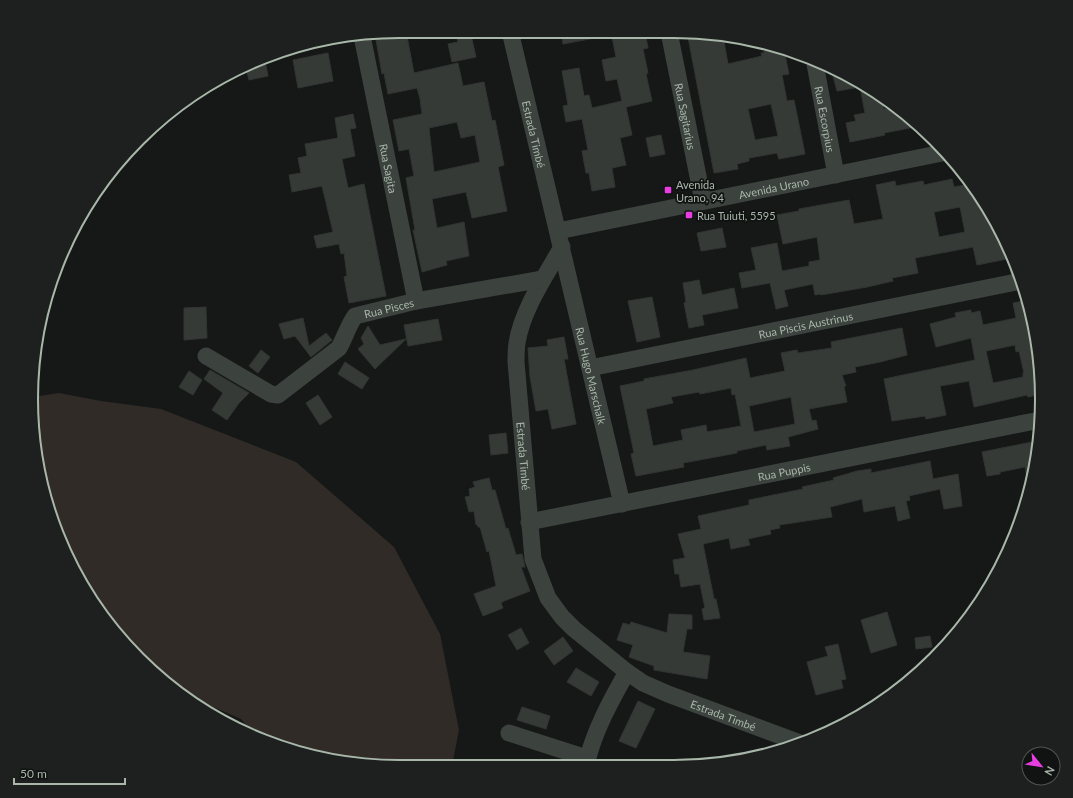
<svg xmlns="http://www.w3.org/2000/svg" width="1073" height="798" viewBox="0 0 1073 798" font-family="Lato,sans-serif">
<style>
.green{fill:#302b26}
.building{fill:#363a37;stroke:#303432;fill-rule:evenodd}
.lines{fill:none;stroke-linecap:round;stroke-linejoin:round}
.minor{stroke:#3c423e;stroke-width:17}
.poi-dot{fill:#e93de4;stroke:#111312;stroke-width:1.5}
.labels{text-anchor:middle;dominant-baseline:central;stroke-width:3.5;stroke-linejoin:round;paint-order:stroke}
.street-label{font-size:11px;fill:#a9b7aa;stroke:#111312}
.poi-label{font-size:11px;fill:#a9b7aa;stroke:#111312;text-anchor:start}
.rim{fill:none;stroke:#a9b7aa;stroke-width:2}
</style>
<rect width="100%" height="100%" fill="#161817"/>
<path class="green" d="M 59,393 L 101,401 L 161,409 L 296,462 L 394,547 L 440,634 L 459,730 L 452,766 L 375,766 L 304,754 L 253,733 L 241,719 L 181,693 L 157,676 L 107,623 L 59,540 L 32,423 L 33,397 Z"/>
<path class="building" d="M 399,31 L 406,31 L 414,73 L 458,63 L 463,86 L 484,82 L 492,121 L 495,120 L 504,165 L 498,167 L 507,211 L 472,218 L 466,192 L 432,199 L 437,228 L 464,222 L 469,256 L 446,261 L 447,265 L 422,272 L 413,230 L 415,230 L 406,178 L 414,176 L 409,149 L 399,151 L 393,120 L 422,114 L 420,99 L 417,88 L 388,94 L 384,73 L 382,74 L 375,34 ZM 457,122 L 461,138 L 475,135 L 480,162 L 434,172 L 429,128 Z
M 561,31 L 600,32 L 600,37 L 563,44 Z
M 611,32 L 645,32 L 648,48 L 643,49 L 648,73 L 646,74 L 652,101 L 626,107 L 632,135 L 620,138 L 626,165 L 612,168 L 615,187 L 592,191 L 589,173 L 586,173 L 582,151 L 588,150 L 582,119 L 566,122 L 563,106 L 568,105 L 562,71 L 579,68 L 584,96 L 589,95 L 592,108 L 622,101 L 617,79 L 606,81 L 602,60 L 616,57 Z
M 687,32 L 698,32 L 723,36 L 728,64 L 762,56 L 761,53 L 764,53 L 763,42 L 769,43 L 784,50 L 789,74 L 782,75 L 787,101 L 794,100 L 805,154 L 779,159 L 777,153 L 749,158 L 749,161 L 737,164 L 738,169 L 714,173 ZM 771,104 L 778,136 L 755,140 L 748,109 Z
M 471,35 L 476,57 L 452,62 L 448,44 L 458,42 L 457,38 Z
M 328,53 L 333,81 L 298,88 L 293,60 Z
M 265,60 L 268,76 L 249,80 L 246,68 Z
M 832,72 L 879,93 L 881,95 L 884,109 L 893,107 L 915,127 L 884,133 L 885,135 L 850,142 L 846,123 L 856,121 L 854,115 L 865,113 L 860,87 L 837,91 Z
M 353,114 L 356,128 L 350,129 L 355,156 L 342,159 L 348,188 L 364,184 L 386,296 L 349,303 L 344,277 L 347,276 L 344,253 L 341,254 L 339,244 L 317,248 L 314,236 L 333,232 L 322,186 L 292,192 L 289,175 L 301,173 L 298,158 L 307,156 L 305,144 L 338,138 L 335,118 Z
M 661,135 L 665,154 L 650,157 L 646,138 Z
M 952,179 L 954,187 L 971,184 L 1004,236 L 1012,258 L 977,265 L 973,247 L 915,258 L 918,273 L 892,278 L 893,281 L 867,287 L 821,295 L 821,294 L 815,295 L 813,284 L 784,290 L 788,306 L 776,309 L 770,283 L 742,288 L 739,273 L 756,270 L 751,248 L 777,243 L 782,271 L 809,266 L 809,262 L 820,260 L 817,237 L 783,244 L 777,215 L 799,211 L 799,209 L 849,200 L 854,224 L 883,219 L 876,185 L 895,181 L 896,186 L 923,181 L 924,185 ZM 960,207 L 965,232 L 939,237 L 934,212 Z
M 722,228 L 726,247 L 701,251 L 697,233 Z
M 699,280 L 702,295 L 734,288 L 738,308 L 702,315 L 704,325 L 689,328 L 684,303 L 686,302 L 683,283 Z
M 652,297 L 660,337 L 637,342 L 628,301 Z
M 1028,300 L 1037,348 L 1034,348 L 1041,375 L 1041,394 L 1028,397 L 1027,395 L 974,407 L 969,381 L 940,386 L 946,415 L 926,419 L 925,416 L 892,421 L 884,379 L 975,360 L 971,338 L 936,347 L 930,324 L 956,317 L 955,313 L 971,310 L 971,313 L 980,311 L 983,325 L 1016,318 L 1013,303 ZM 1015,345 L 1016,352 L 1019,351 L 1024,373 L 1023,373 L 1023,377 L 993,383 L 986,351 Z
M 206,307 L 207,338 L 184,340 L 184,308 Z
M 303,318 L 309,346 L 326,333 L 332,340 L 311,357 L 295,336 L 284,339 L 279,324 Z
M 438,319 L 442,340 L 408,346 L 404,325 Z
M 368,326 L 380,345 L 406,339 L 375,369 L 358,349 L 364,344 L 361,338 Z
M 902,328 L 907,355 L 880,362 L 855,367 L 856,372 L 842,375 L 846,386 L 844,386 L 847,402 L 809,409 L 812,421 L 816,420 L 818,429 L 788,437 L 790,446 L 767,450 L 766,445 L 737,451 L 737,453 L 683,463 L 684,467 L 636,476 L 631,454 L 634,453 L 620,386 L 644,381 L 644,379 L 693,370 L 746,358 L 750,378 L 785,371 L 781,353 L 797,350 L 798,353 L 832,348 L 831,342 ZM 731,388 L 732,395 L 735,394 L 741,426 L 707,432 L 706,425 L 681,430 L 683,440 L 653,446 L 646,409 L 673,403 L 671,397 L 699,392 L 700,394 ZM 791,397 L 795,424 L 754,432 L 749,406 Z
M 564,337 L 568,359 L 564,359 L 576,424 L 552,429 L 548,409 L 536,411 L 530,377 L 528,348 L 548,346 L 547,340 Z
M 261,350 L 270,357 L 258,373 L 249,366 Z
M 345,362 L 369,378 L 362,389 L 338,374 Z
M 210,370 L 249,393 L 239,403 L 227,420 L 212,410 L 223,393 L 204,379 Z
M 189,371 L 202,380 L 193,395 L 179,387 Z
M 318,395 L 332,417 L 320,425 L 306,403 Z
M 506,433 L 508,453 L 491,455 L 489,435 Z
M 1032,442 L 1036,460 L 1029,490 L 1025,467 L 1000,472 L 1000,474 L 987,476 L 982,452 Z
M 930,461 L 933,479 L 958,474 L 962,506 L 944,509 L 940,489 L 909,496 L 910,500 L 906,501 L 910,518 L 898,521 L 895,506 L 864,512 L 862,499 L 830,507 L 832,517 L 779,525 L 780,528 L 770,530 L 771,534 L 748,539 L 750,545 L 731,549 L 729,538 L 703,544 L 714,599 L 716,599 L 720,618 L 704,620 L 702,609 L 705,608 L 700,584 L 681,587 L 679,574 L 675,574 L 673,560 L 685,558 L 678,534 L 701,529 L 698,516 L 749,505 L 749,500 L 803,489 L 802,487 L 834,480 L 833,478 L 857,471 L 871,469 L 871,473 Z
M 489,478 L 492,490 L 495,490 L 506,529 L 508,528 L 516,555 L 522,554 L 525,567 L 521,567 L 530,591 L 504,601 L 501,603 L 503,608 L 483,616 L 474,594 L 496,586 L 489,551 L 487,552 L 480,527 L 478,527 L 477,524 L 476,525 L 474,511 L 469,512 L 465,497 L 470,496 L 469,489 L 475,487 L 473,482 Z
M 887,612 L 897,645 L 871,653 L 861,620 Z
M 669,614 L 692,615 L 692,629 L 687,629 L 683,652 L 710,656 L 707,679 L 654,670 L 654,666 L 629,657 L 633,645 L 617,640 L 623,623 L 630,625 L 631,622 L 667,633 Z
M 521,628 L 529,643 L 517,650 L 508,635 Z
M 930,636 L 932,647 L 916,649 L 915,638 Z
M 563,637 L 573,651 L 554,665 L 544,651 Z
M 838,644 L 846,679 L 841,680 L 843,688 L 816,695 L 807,662 L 828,656 L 825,647 Z
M 576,668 L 599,682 L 591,696 L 567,682 Z
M 638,701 L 655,709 L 636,748 L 619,741 Z
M 522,707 L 550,716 L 546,729 L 517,720 Z"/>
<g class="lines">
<g class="minor">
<path id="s1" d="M 510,31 L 622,504"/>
<path id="s2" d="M 669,32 L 703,201"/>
<path id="s3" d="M 362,36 L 416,301"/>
<path id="s4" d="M 815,64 L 836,175"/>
<path id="s5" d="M 558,231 L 942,153"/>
<path id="s6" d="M 562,247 C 546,275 522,310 517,343 C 516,349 516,356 516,362 L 533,559 L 548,598 L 562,617 L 574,629 L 627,672 L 643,683 L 668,694 L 800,743"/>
<path id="s7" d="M 206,356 L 271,394 L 278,395 L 339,348 C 345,337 348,326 355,316 L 416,301 L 543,279"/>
<path id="s8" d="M 590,368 L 1021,281"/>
<path id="s9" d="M 529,522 L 1040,420"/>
<path d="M 509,733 L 587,758"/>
<path d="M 586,765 C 594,731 610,702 627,672"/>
</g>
</g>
<g class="poi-dot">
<rect x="664" y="186" width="8" height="8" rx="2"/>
<rect x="685" y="211" width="8" height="8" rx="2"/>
</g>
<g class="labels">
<g class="street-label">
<text stroke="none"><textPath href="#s2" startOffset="86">Rua Sagitarius</textPath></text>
<text stroke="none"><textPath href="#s4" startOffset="56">Rua Escorpius</textPath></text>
<text stroke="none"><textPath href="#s1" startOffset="106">Estrada Timbé</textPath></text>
<text stroke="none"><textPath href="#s3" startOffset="135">Rua Sagita</textPath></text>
<text stroke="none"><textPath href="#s5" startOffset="220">Avenida Urano</textPath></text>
<text stroke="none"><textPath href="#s7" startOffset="230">Rua Pisces</textPath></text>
<text stroke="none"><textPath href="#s8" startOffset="220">Rua Piscis Austrinus</textPath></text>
<text stroke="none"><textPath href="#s1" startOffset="354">Rua Hugo Marschalk</textPath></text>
<text stroke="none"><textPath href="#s6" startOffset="220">Estrada Timbé</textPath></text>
<text stroke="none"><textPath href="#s9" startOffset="260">Rua Puppis</textPath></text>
<text stroke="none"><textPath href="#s6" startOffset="580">Estrada Timbé</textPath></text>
</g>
<g class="poi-label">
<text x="676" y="184">Avenida<tspan x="676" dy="13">Urano, 94</tspan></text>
<text x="697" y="215">Rua Tuiuti, 5595</text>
</g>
</g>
<path d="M0 0H1073V798H0ZM399 38H674A361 361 0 0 1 1035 399V399A361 361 0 0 1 674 760H399A361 361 0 0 1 38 399V399A361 361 0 0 1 399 38Z" fill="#1d201e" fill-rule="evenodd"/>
<path class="rim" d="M399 38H674A361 361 0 0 1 1035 399V399A361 361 0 0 1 674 760H399A361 361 0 0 1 38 399V399A361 361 0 0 1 399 38Z"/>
<g transform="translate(1041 766) rotate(120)"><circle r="19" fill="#111312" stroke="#4e554f"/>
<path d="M0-3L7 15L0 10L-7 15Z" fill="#e93de4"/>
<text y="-6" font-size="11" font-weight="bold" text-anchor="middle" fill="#a9b7aa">N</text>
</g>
<path d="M14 778v6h111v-6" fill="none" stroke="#a9b7aa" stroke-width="2"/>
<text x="20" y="778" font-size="12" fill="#a9b7aa" stroke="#111312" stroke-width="3" paint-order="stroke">50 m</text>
</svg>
